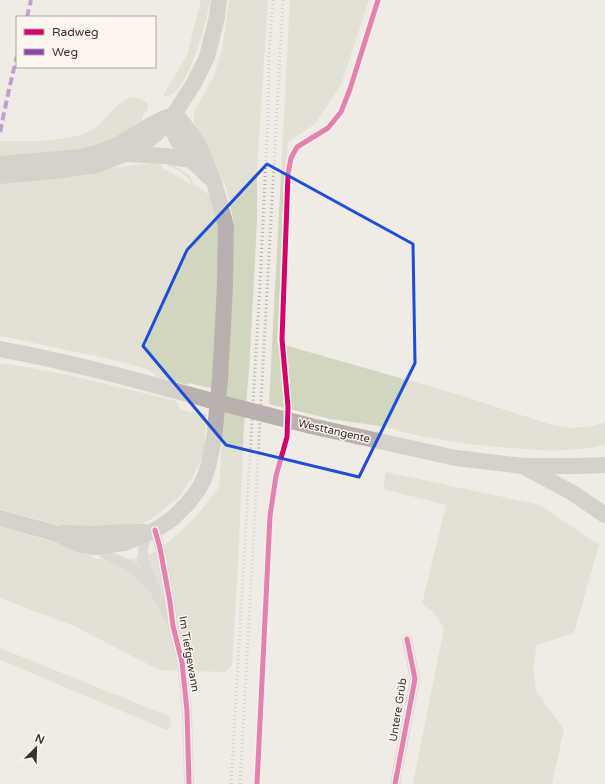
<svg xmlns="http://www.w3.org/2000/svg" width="605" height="784" viewBox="0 0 605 784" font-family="'Varela Round',sans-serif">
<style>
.green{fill:#d1d6bf}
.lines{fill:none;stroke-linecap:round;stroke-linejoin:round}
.street{stroke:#c9c3be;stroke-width:10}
.primary{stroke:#b8b1ad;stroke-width:16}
.rail{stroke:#b1aca8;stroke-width:3;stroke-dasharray:1 3;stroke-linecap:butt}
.primary-bridge{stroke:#b8b1ad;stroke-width:16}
.quiet{stroke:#8e44ad;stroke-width:4;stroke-dasharray:8 4;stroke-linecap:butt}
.cycleway-casing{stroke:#fbf5ee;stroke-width:8}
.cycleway{stroke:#d6006c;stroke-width:5}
.marked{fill:none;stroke:#1d4ed8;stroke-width:3;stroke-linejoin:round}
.labels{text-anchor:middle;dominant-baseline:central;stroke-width:3;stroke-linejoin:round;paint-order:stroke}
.street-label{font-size:11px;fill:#3b302b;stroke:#fbf5ee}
</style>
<rect width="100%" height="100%" fill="#f0ebe5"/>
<path class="green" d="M 201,0 L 210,0 C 207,21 190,83 172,94 C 169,96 167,96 163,96 L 187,55 Z
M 229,0 L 268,0 L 257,168 L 257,221 L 251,335 L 249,371 L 244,425 L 238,564 L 232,665 L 225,672 L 159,670 L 74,626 L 0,598 L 0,526 L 69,547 L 97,559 L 131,559 L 157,552 L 194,519 L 219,487 L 230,324 L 234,224 L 226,186 L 194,123 L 194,112 L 213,78 L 222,50 Z
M 290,0 L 369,0 L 341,85 L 315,124 L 288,142 L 277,343 L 453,393 L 549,424 L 572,428 L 593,426 L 605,422 L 605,445 L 590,448 L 552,451 L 511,448 L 468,444 L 425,437 L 380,426 L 331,419 L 269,404 Z
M 133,97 C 139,98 143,100 148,104 L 148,109 C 142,115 141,116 143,124 L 79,154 L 0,159 L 0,141 C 25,141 52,142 76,136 C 80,135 85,134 88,132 C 105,124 115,101 133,97 Z
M 160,162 L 163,169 L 176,175 L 190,184 L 191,182 L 190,180 L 179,171 L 168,166 L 167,163 L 179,168 L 190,176 L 193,183 L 212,197 L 223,219 L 215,389 L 188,383 L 188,385 L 160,378 L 147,369 L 110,359 L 0,336 L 0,182 Z
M 0,363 C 59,371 118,387 176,401 L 181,410 L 206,415 L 205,443 L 202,457 L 192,478 L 178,498 L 150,520 L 134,527 L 61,526 L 0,509 Z
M 386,472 L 540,505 L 599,545 L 574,633 L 537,645 L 533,667 L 536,691 L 564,729 L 552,784 L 413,784 L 444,628 L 434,613 L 422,604 L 446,505 L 383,489 Z
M 0,648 L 169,716 C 172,722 173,726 167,730 L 0,660 Z"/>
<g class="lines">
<path class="street" d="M 155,530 L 160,548 L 170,602 L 173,626 L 182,662 L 187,711 L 189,784
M 148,532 C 145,539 143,546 143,553 C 143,561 147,568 149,574 C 155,592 162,606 171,622
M 93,547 L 109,556 L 126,564 L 138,573 L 152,587
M 395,784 L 415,679 L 407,639"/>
<path class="primary" d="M 175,113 L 173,130 L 176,138 L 191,160 L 210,178
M 126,154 L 165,156 L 191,160
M 0,164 L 81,157 L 100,152 L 119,144 L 149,126 L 167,117
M 0,176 L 63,170 L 96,165 L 125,154 L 142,145 L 155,135 L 175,113 L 194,83 L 207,57 L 217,17 L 219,0
M 0,349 C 71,362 140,381 209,400
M 311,426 L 456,458 L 523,466 L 578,466 L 605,465
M 526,468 L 571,492 L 605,515
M 0,518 L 54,533 L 78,544 L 93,547 L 125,543 L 155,530 L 172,519 L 188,503 L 198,490 L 204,479 L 208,467 L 214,439 L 220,379 L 225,286 L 226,226 L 214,182 L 199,146 L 192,135 L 175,113
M 62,533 L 94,534 L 123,532 L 145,532"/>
<path class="rail" d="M 231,784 L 260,283 L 268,116 L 269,54 L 273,0
M 240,784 L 283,0"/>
<path class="primary-bridge" d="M 209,400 L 311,426"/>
<path class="quiet" d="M 27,17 L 31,0
M 0,132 L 10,85 L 17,56"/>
<g class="cycleway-casing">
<path id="cycleway" d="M 155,530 L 160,548 L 170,602 L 173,626 L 182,662 L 187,711 L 189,784
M 257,784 L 270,516 L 276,476 L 287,437 L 288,407 L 282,339 L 288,174 L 291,158 L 297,147 L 328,128 L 341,112 L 350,89 L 378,0
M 395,784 L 415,679 L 407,639"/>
</g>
<use href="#cycleway" class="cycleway"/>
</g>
<path d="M0 0H605V784H0ZM 267,164 L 413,244 L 415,363 L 359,477 L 226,445 L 143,346 L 187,250 Z" fill="#f0ebe5" fill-opacity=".55" fill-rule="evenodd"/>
<path class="marked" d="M 267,164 L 413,244 L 415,363 L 359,477 L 226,445 L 143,346 L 187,250 Z"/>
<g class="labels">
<g class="street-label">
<text transform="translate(334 431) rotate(13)">Westtangente</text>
<text transform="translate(189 654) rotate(80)">Im Tiefgewann</text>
<text transform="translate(398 710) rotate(-81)">Untere Grüb</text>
</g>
</g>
<rect x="16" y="16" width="140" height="52" fill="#fbf5ee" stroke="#aea6a0"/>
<rect x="24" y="29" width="20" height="6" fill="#d6006c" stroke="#aea6a0"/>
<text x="52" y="36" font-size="12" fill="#3b302b">Radweg</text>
<rect x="24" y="49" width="20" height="6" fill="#8e44ad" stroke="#aea6a0"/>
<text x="52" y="56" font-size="12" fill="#3b302b">Weg</text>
<g transform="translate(36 748) rotate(23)" stroke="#fbf5ee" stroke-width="3" paint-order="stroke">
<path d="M0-3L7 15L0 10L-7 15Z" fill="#3b302b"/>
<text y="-6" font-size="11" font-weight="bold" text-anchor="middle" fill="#3b302b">N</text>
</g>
</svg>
